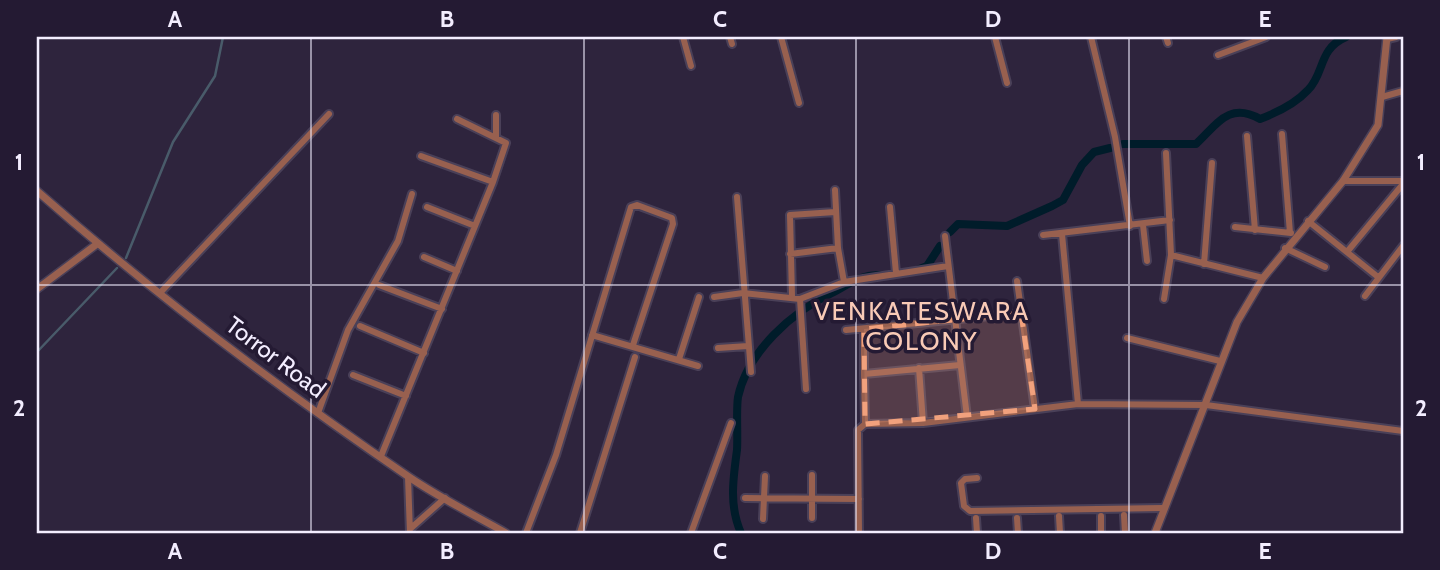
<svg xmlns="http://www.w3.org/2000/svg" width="1440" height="570" viewBox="0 0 1440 570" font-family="Cabin,sans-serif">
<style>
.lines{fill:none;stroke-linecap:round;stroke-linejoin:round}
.stream{stroke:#495b6a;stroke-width:2.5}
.canal{stroke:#001c2a;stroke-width:8}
.minor-casing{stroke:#4a4058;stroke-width:10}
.tertiary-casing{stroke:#4a4058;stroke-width:10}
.minor{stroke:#98604f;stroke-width:6}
.tertiary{stroke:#98604f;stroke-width:7}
.marked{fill:#f1a17d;fill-opacity:0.2;stroke:#f1a17d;stroke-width:5;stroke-dasharray:14 9;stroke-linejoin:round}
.grid{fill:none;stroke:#f3edff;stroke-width:2;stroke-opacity:0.55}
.labels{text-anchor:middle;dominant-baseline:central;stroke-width:7;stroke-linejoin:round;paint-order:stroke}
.street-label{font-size:24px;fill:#f3edff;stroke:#241a33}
.neighbourhood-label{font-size:26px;letter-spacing:2px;fill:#f9cab6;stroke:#241a33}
.neatline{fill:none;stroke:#f3edff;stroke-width:2.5}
.grid-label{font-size:23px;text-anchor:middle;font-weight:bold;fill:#f3edff}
</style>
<rect width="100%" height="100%" fill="#2e243d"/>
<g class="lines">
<path class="stream" d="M 126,258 L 173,142 L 215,76 L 223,37
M 37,352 L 117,268"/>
<path class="canal" d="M 1123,144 L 1196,144 C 1216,126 1228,101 1260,119 C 1276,113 1296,103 1308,90 C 1325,73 1318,49 1346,37
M 950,232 L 958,224 L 1007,226 L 1052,206 L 1063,200 L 1082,165 L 1094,152 L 1110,148
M 917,270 L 927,266 L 940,246
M 741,533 C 729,506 733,479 737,450 C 738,434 736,410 738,397 C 748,351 792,312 832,293 C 849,284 861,274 880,275"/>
<g class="minor-casing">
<path id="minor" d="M 683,37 L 691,66
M 730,37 L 732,44
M 781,37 L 799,103
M 995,37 L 1007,83
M 1091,37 L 1115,137 L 1130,226
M 1166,37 L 1168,43
M 1387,39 L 1396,37
M 1218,55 L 1266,37
M 1382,97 L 1403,91
M 1282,134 L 1290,233
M 1247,136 L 1255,230
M 496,138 L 496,115
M 421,156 L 493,182
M 1343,181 L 1403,181
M 835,190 L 838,248 L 844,282
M 737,197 L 751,372
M 427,207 L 475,226
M 890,207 L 896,273
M 1308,221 L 1378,277
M 1143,225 L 1147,261
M 1235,227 L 1291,233
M 1062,234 L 1078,404
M 1043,235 L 1170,220
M 945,236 L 967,417
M 1285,248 L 1325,267
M 1347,252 L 1403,184
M 790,254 L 838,248
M 1171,255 L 1263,278
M 424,257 L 457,271
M 1204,264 L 1212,163
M 1017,281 L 1035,409
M 379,285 L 442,309
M 160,293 L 329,114
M 792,296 L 790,215 L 835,212
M 1365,296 L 1403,246
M 714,297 L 743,293 L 800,299 L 844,282 L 948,266
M 800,299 L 806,389
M 1164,299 L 1171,255 L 1166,153
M 360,326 L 424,353
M 864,329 L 864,374 L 960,365
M 846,330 L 1021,313
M 592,335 L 698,366
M 1127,338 L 1220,361
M 718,348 L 748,346
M 679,359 L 699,297
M 919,368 L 923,423
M 864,374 L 865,424
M 353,375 L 406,396
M 318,413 L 348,330 L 398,241 L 412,194
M 381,456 L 493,182 L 506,143 L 457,119
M 812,475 L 812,518
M 408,477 L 410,533
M 977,478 L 965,479 L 961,483 L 964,506 L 970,511 L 1163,508
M 745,498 L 859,499
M 1124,515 L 1125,533
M 1059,516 L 1060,533
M 1101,516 L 1101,533
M 976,518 L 977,533
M 1017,518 L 1018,533
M 763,519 L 765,476
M 410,529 L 445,498
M 526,533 L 556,455 L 631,207 L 637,205 L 672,218 L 673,224 L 633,345
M 580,533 L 635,357
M 691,533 L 731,423
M 859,533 L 858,430 L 865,424 L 923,423 L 1078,404 L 1206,405 L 1403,431"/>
</g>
<g class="tertiary-casing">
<path id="tertiary" d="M 37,191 C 154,294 280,389 409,477 C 440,498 474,515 506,533
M 37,289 L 97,244
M 1155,533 L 1237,322 L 1263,278 L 1343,181 L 1378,125 L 1387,37"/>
</g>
<use href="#minor" class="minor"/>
<use href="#tertiary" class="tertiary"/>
</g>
<path class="marked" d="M 1021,313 L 1035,409 L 865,424 L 864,329 Z"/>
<path class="grid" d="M 311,37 L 311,533M 584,37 L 584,533M 856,37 L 856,533M 1129,37 L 1129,533M 37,285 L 1403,285"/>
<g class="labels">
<g class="street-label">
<text transform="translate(276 357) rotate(37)">Torror Road</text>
</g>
<g class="neighbourhood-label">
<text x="922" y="311">VENKATESWARA<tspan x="922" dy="30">COLONY</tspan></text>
</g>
</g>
<rect width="1440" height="570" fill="none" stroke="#241a33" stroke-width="77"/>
<rect x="38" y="38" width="1364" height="494" class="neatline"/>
<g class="grid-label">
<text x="175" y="27">A</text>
<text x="447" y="27">B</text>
<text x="720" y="27">C</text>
<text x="993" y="27">D</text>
<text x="1265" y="27">E</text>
<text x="19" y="170">1</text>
<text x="1421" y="170">1</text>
<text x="19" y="416">2</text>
<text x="1421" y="416">2</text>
<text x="175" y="559">A</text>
<text x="447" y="559">B</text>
<text x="720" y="559">C</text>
<text x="993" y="559">D</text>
<text x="1265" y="559">E</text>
</g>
</svg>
